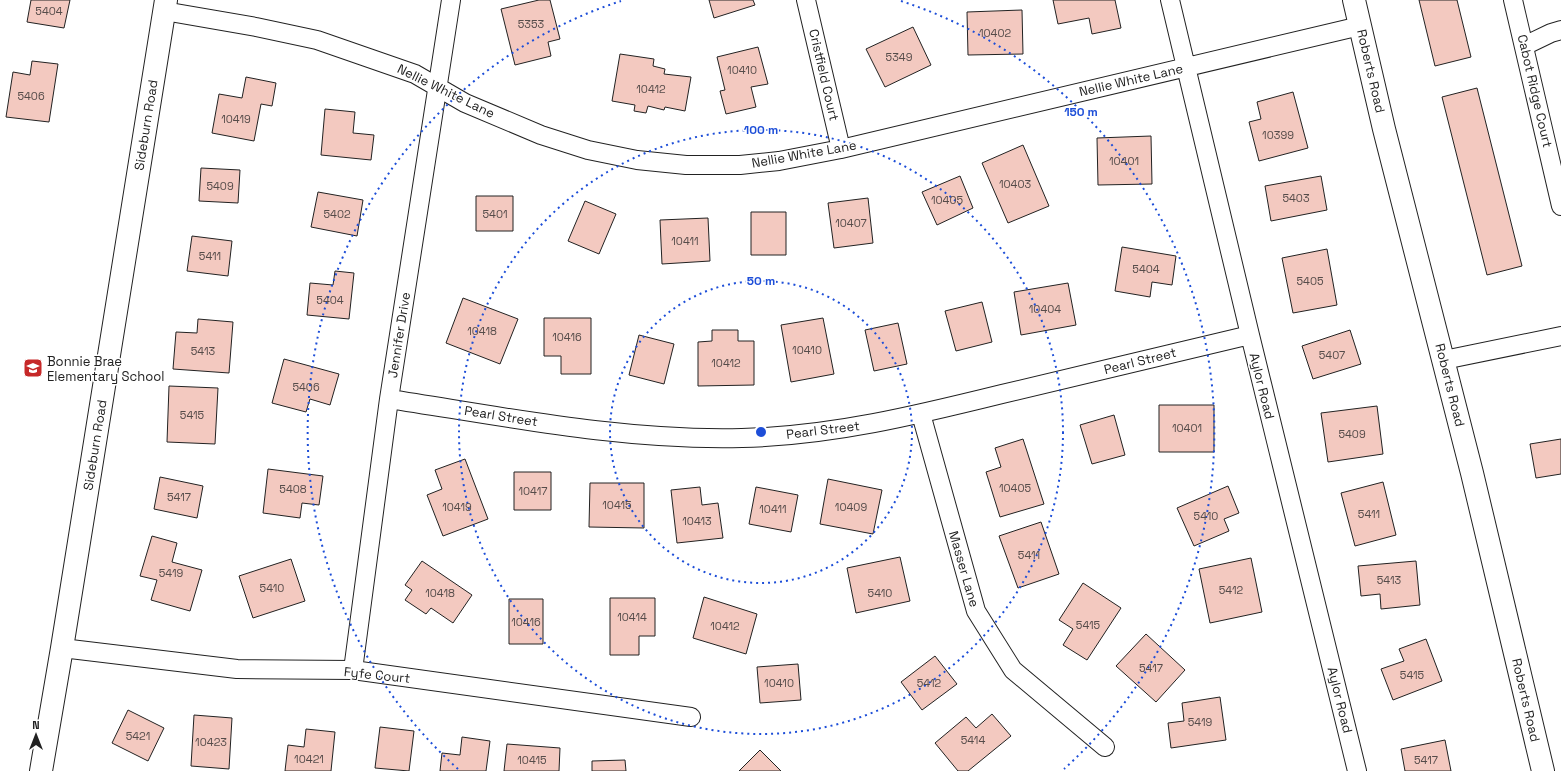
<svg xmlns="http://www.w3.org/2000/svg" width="1561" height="771" viewBox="0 0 1561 771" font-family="'Space Grotesk',sans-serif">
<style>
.building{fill:#f3c9c0;stroke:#222}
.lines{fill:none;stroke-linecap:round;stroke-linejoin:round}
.street-casing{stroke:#222;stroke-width:20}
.secondary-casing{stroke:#222;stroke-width:24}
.street{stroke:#fff;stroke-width:18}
.secondary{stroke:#fff;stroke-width:22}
.ring{fill:none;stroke:#1d4ed8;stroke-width:2;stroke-dasharray:2 4}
.labels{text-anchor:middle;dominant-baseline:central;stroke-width:3;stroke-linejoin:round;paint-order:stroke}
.number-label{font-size:11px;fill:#564c4a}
.street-label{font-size:13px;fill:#222;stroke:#fff}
.poi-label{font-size:13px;fill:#222;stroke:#fff;text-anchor:start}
.centre{fill:#1d4ed8;stroke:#fff;stroke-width:2}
.ring-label{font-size:12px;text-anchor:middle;font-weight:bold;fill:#1d4ed8;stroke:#fff;stroke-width:3;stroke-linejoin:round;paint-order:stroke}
</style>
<rect width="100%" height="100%" fill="#fff"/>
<path class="building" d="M 31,0 L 70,0 L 64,28 L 27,22 Z
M 539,0 L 550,0 L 560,39 L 548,42 L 551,56 L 515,65 L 501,9 Z
M 709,0 L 753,0 L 755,5 L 714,18 Z
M 1053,0 L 1115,0 L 1121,28 L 1092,34 L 1089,18 L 1058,24 Z
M 1419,0 L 1457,0 L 1471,57 L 1435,66 Z
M 1022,10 L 1023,54 L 968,55 L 967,12 Z
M 913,27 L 931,65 L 885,87 L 866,49 Z
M 758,47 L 768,84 L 751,87 L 756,107 L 726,114 L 720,91 L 725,90 L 717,57 Z
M 620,54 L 654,59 L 653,66 L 665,69 L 664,74 L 691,77 L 685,111 L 665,107 L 664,110 L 648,106 L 646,113 L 634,111 L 635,105 L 612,101 Z
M 32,61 L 58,64 L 49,122 L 6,117 L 13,72 L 30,75 Z
M 246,77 L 276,83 L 272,106 L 261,104 L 254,141 L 212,133 L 219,94 L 242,98 Z
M 1477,88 L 1522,266 L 1487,275 L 1442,97 Z
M 1293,92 L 1308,148 L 1259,161 L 1249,122 L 1261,119 L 1257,102 Z
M 325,109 L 355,112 L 353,133 L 374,135 L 371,160 L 321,155 Z
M 1151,136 L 1152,184 L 1098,185 L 1097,138 Z
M 1023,145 L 1049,206 L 1008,223 L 982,163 Z
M 201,168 L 240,170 L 238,203 L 199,201 Z
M 960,176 L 973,208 L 937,225 L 922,192 Z
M 1321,176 L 1327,210 L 1271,221 L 1265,186 Z
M 318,192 L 363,200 L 357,236 L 311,227 Z
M 476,196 L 513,196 L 513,231 L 476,231 Z
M 868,198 L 873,243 L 834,248 L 828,203 Z
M 585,201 L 616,214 L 599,254 L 568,241 Z
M 751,212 L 786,212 L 786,255 L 751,255 Z
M 708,218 L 710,261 L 662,264 L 660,220 Z
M 192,236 L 232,241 L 228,276 L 187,271 Z
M 1122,247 L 1176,256 L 1172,285 L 1152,282 L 1150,297 L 1115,291 Z
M 1327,249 L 1337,305 L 1293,313 L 1282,258 Z
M 335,271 L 354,273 L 349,319 L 307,315 L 310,283 L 333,285 Z
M 1068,283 L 1076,325 L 1021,335 L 1014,292 Z
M 463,298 L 518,319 L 500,364 L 446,343 Z
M 982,302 L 992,342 L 956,351 L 945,311 Z
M 544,318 L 591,318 L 591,374 L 561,374 L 561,356 L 544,356 Z
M 823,318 L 834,374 L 791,382 L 781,325 Z
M 198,319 L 233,322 L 229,373 L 173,369 L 176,332 L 197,333 Z
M 898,323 L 907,364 L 874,371 L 865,330 Z
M 712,330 L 738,330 L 738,341 L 754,341 L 754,385 L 698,386 L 698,342 L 712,341 Z
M 1350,330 L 1361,364 L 1313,379 L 1302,346 Z
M 639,335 L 674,344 L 664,384 L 629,375 Z
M 284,359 L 339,374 L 330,405 L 310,399 L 306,412 L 272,403 Z
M 169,386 L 218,388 L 215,444 L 167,442 Z
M 1159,405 L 1214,405 L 1214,452 L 1159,452 Z
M 1377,406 L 1383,454 L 1328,462 L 1321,413 Z
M 1114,415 L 1125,455 L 1092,464 L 1080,425 Z
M 1023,439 L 1044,504 L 1000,517 L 986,472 L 1001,467 L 995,448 Z
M 1561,439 L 1561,474 L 1536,478 L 1530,444 Z
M 465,459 L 488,519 L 443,536 L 427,495 L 442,489 L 435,470 Z
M 268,469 L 323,476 L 319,505 L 302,503 L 300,518 L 263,513 Z
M 514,472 L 551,472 L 551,510 L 514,510 Z
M 160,477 L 203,486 L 197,518 L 154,509 Z
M 828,479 L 882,490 L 873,534 L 820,524 Z
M 1383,482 L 1396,535 L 1355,546 L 1341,493 Z
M 590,483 L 644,483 L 644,528 L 589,527 Z
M 1228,486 L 1239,513 L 1224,519 L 1229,531 L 1194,546 L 1177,508 Z
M 700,487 L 702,505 L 718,503 L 723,538 L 677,543 L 671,490 Z
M 756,487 L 798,495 L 791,532 L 749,524 Z
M 1041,522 L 1059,574 L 1018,588 L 999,536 Z
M 152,536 L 177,543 L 172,562 L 202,570 L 190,611 L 151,600 L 157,580 L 140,576 Z
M 900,557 L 910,601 L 856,613 L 847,568 Z
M 1251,558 L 1262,612 L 1210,623 L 1199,569 Z
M 291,559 L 305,601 L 253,618 L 239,576 Z
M 422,561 L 472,595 L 453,623 L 431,608 L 426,614 L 405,600 L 412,590 L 405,585 Z
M 1416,561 L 1420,605 L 1381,609 L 1380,594 L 1361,596 L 1358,566 Z
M 1083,583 L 1121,608 L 1087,660 L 1063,645 L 1073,629 L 1059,620 Z
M 704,597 L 757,614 L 746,654 L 693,638 Z
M 610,598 L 655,598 L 655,636 L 639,636 L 639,655 L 610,655 Z
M 509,599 L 543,599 L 543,644 L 509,644 Z
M 1146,634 L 1185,670 L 1156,702 L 1116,666 Z
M 1426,639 L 1442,681 L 1393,700 L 1381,669 L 1404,661 L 1399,649 Z
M 935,656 L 957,684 L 922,710 L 901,682 Z
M 798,664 L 801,700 L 760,703 L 757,667 Z
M 1220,697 L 1226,740 L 1171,748 L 1168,723 L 1184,721 L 1182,703 Z
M 128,710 L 164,728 L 148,761 L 112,743 Z
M 992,714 L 1011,736 L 968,771 L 958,771 L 935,743 L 966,717 L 976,728 Z
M 194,715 L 232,718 L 229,769 L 191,766 Z
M 380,727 L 414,731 L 409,771 L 375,768 Z
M 306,729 L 335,732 L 331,771 L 285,771 L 288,745 L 304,747 Z
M 462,737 L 490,741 L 486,771 L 440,771 L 442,753 L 460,755 Z
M 1445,740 L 1451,771 L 1405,771 L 1401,749 Z
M 507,744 L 560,748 L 559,771 L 504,771 Z
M 760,750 L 781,771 L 739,771 Z
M 625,760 L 626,771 L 592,771 L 592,761 Z"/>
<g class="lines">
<g class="street-casing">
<path id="street" d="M 806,0 L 841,149
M 1170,0 L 1250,335 L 1357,771
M 1513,0 L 1561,206
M 164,11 L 256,27 L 317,40 L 415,74 L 465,103 L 541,135 L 588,150 L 637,160 L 686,165 L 740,165 L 779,161 L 841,149 L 1360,26
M 1524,46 L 1551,33 L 1561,30
M 1444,360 L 1561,336
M 389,399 C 506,417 624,441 742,438 C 831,436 917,415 1002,394 C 1085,374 1167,355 1250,335
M 921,414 L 976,611 L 1013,670 L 1105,747
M 62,648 L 237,669 L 353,670 L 691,717
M 353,670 L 389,399 L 451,0"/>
</g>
<g class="secondary-casing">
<path id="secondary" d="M 1354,0 L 1384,129 L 1472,473 L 1543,771
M 41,771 L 62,648 L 166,0"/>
</g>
<use href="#street" class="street"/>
<use href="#secondary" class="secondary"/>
</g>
<g class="ring">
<circle cx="761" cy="432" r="151"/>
<circle cx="761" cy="432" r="302"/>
<path d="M458 769A453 453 0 0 1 621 1M901 1A453 453 0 0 1 1064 769"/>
</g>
<defs>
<g id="school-square" transform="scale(1)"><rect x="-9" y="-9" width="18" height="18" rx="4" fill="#c62828" stroke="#fff"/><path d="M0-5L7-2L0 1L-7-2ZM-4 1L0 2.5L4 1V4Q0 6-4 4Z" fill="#fff"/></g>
</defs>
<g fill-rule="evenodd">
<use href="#school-square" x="33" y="368"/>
</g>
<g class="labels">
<g class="number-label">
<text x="49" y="11">5404</text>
<text x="531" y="24">5353</text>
<text x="995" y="33">10402</text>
<text x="899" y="57">5349</text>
<text x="742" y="70">10410</text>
<text x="651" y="89">10412</text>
<text x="31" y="96">5406</text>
<text x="236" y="119">10419</text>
<text x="1278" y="135">10399</text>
<text x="1124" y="161">10401</text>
<text x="1015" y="184">10403</text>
<text x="220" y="186">5409</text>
<text x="1296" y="198">5403</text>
<text x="947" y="200">10405</text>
<text x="337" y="214">5402</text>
<text x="495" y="214">5401</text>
<text x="851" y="223">10407</text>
<text x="685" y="241">10411</text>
<text x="210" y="256">5411</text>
<text x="1146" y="269">5404</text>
<text x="1310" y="281">5405</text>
<text x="330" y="300">5404</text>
<text x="1045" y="309">10404</text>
<text x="482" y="331">10418</text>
<text x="567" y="337">10416</text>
<text x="807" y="350">10410</text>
<text x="203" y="351">5413</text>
<text x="1332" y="355">5407</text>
<text x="726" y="363">10412</text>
<text x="306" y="387">5406</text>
<text x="192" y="415">5415</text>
<text x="1187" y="428">10401</text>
<text x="1352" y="434">5409</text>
<text x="1015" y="488">10405</text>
<text x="293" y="489">5408</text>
<text x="533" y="491">10417</text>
<text x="179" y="497">5417</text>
<text x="617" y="505">10415</text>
<text x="457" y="507">10419</text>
<text x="851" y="507">10409</text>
<text x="773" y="509">10411</text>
<text x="1369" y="514">5411</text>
<text x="1206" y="516">5410</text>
<text x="697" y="521">10413</text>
<text x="1029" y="555">5411</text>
<text x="171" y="573">5419</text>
<text x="1389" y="580">5413</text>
<text x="272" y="588">5410</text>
<text x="1231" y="590">5412</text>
<text x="440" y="593">10418</text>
<text x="880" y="593">5410</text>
<text x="632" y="617">10414</text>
<text x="526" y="622">10416</text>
<text x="1088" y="625">5415</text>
<text x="725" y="626">10412</text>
<text x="1151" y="668">5417</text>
<text x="1412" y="675">5415</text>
<text x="779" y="683">10410</text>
<text x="929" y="683">5412</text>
<text x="1200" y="722">5419</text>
<text x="138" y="736">5421</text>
<text x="973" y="740">5414</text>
<text x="211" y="742">10423</text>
<text x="309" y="759">10421</text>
<text x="532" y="760">10415</text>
<text x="1426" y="760">5417</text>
</g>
<g class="street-label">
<text transform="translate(1371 71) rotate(77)">Roberts Road</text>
<text transform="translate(824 75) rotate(77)">Cristfield Court</text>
<text transform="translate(1131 80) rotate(-13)">Nellie White Lane</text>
<text transform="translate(446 91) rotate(26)">Nellie White Lane</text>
<text transform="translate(1535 91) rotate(77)">Cabot Ridge Court</text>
<text transform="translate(146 125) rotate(-81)">Sideburn Road</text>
<text transform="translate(804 154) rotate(-10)">Nellie White Lane</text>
<text transform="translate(399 335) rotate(-81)">Jennifer Drive</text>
<text transform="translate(1140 361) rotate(-14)">Pearl Street</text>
<text transform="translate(1450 385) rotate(76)">Roberts Road</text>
<text transform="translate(1262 386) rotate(76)">Aylor Road</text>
<text transform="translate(501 416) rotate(9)">Pearl Street</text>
<text transform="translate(823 430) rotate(-7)">Pearl Street</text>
<text transform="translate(95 445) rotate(-81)">Sideburn Road</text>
<text transform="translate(964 569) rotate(74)">Masser Lane</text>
<text transform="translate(377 675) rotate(6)">Fyfe Court</text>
<text transform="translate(1340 700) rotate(76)">Aylor Road</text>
<text transform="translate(1526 700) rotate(77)">Roberts Road</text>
</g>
<g class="poi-label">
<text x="47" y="361">Bonnie Brae<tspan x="47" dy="15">Elementary School</tspan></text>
</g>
</g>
<circle cx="761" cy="432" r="6" class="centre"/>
<g class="ring-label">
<text x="1081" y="116">150 m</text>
<text x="761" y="134">100 m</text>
<text x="761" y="285">50 m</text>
</g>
<g transform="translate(36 735)" stroke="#ffffff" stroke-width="3" paint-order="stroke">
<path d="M0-3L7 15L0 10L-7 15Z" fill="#222222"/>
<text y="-6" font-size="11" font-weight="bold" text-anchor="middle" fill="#222222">N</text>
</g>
</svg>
